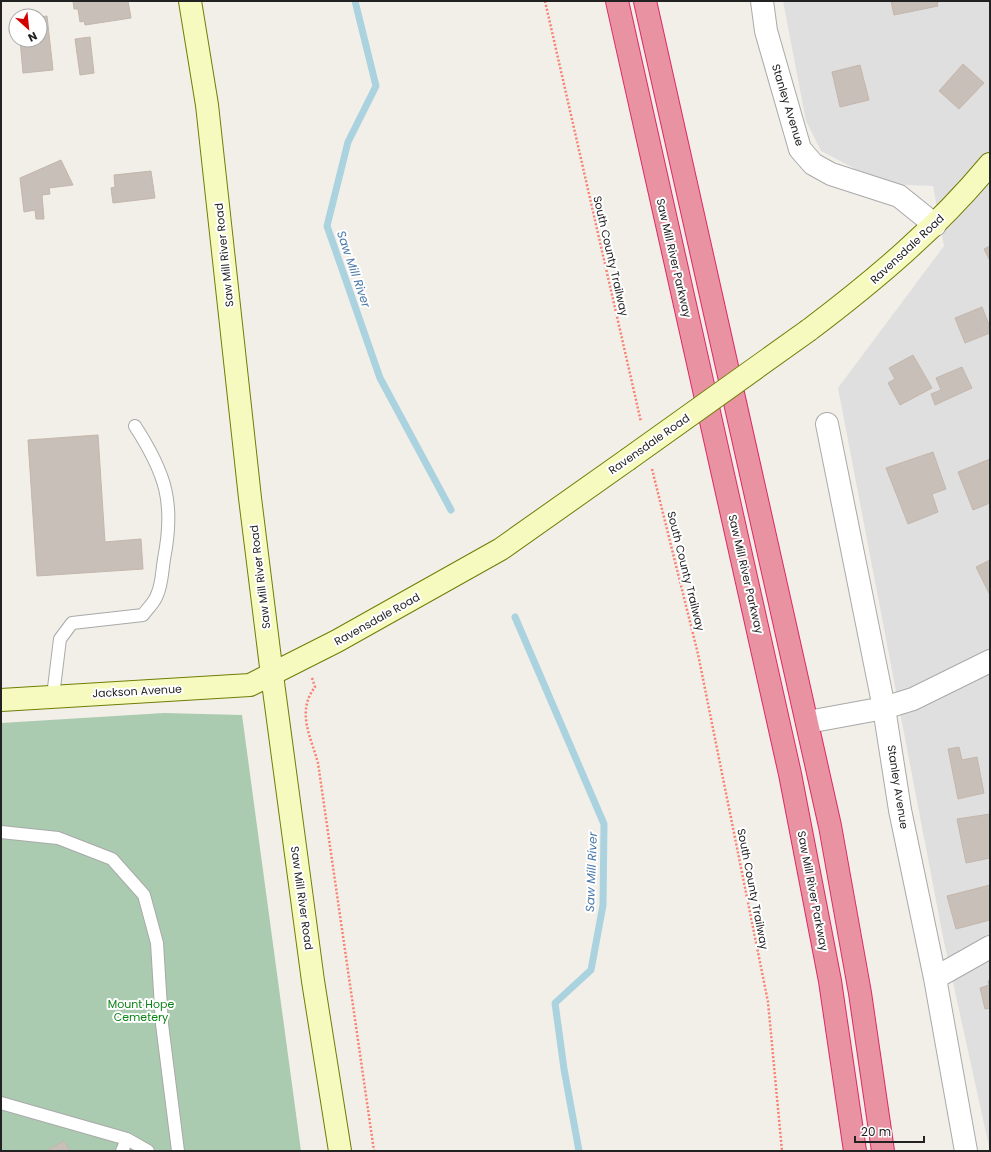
<svg xmlns="http://www.w3.org/2000/svg" width="991" height="1152" viewBox="0 0 991 1152" font-family="Poppins,sans-serif">
<style>
.residential{fill:#e0dfdf}
.cemetery{fill:#aacbaf}
.lines{fill:none;stroke-linecap:round;stroke-linejoin:round}
.stream{stroke:#aad3df;stroke-width:7}
.building{fill:#c7bfb8;stroke:#c4b6ab}
.lane-casing{stroke:#a9a9a9;stroke-width:14}
.street-casing{stroke:#a9a9a9;stroke-width:24}
.secondary-casing{stroke:#707d05;stroke-width:24}
.highway-casing{stroke:#dc2a67;stroke-width:24}
.path{stroke:#fa8072;stroke-width:2.5;stroke-dasharray:2 2;stroke-linecap:butt}
.lane{stroke:#fff;stroke-width:12}
.street{stroke:#fff;stroke-width:22}
.secondary{stroke:#f7fabf;stroke-width:22}
.highway{stroke:#e892a2;stroke-width:22}
.secondary-bridge-casing{stroke:#707d05;stroke-width:24;stroke-linecap:butt}
.secondary-bridge{stroke:#f7fabf;stroke-width:22}
.labels{text-anchor:middle;dominant-baseline:central;stroke-width:4;stroke-linejoin:round;paint-order:stroke}
.street-label{font-size:11px;fill:#222;stroke:#fff}
.park-label{font-size:11px;fill:#0c8416;stroke:#fff}
.water-label{font-size:12px;font-style:italic;fill:#4a7aab;stroke:#fff}
</style>
<rect width="100%" height="100%" fill="#f2efe9"/>
<path class="residential" d="M 783,1 L 990,1 L 990,1151 L 943,937 L 838,388 L 944,246 L 933,186 L 884,184 L 821,151 L 806,121 Z"/>
<path class="cemetery" d="M 164,713 L 242,715 L 301,1151 L 1,1151 L 1,723 Z"/>
<g class="lines">
<path class="stream" d="M 355,1 L 376,86 L 348,142 L 327,226 L 380,378 L 451,510
M 515,617 L 604,824 L 603,905 L 591,970 L 555,1003 L 564,1069 L 579,1151"/>
</g>
<path class="building" d="M 73,1 L 128,1 L 131,18 L 85,25 L 84,21 L 80,22 L 78,9 L 74,9 Z
M 891,1 L 939,1 L 939,2 L 937,2 L 938,6 L 894,15 Z
M 47,16 L 53,70 L 23,73 L 20,40 L 40,40 L 40,17 Z
M 90,37 L 94,73 L 80,75 L 75,39 Z
M 963,64 L 984,83 L 959,109 L 939,91 Z
M 860,65 L 869,100 L 840,107 L 832,72 Z
M 61,160 L 73,185 L 49,188 L 50,194 L 42,195 L 44,219 L 36,219 L 35,210 L 24,212 L 20,178 Z
M 151,171 L 155,198 L 113,203 L 111,188 L 115,187 L 114,175 Z
M 990,246 L 990,261 L 984,249 Z
M 982,307 L 990,327 L 990,333 L 965,343 L 955,318 Z
M 913,355 L 932,388 L 900,405 L 888,383 L 895,379 L 889,368 Z
M 962,367 L 972,388 L 935,405 L 931,394 L 941,390 L 936,378 Z
M 98,435 L 105,542 L 141,539 L 143,569 L 37,576 L 28,440 Z
M 933,452 L 946,489 L 932,494 L 938,512 L 908,524 L 886,468 Z
M 990,459 L 990,503 L 973,510 L 958,472 Z
M 990,560 L 990,595 L 976,567 Z
M 959,747 L 962,760 L 977,757 L 984,793 L 958,799 L 948,749 Z
M 990,814 L 990,858 L 966,863 L 957,819 Z
M 990,885 L 990,920 L 956,929 L 947,896 Z
M 988,981 L 990,981 L 990,1008 L 985,1009 L 980,988 L 989,985 Z
M 64,1141 L 70,1151 L 46,1151 Z"/>
<g class="lines">
<g class="lane-casing">
<path id="lane" d="M 53,696 L 60,639 L 72,623 L 143,615 C 147,609 155,602 157,595 C 162,585 162,571 164,559 C 175,503 166,474 135,426
M 1,832 L 58,838 L 112,859 L 144,895 L 157,943 L 162,1024 L 178,1151
M 1,1103 L 127,1139 L 148,1151
M 122,1151 L 127,1139"/>
</g>
<g class="street-casing">
<path id="street" d="M 762,1 L 766,31 L 800,149 L 813,164 L 831,174 L 899,196 L 935,225
M 827,424 L 884,708 L 900,810 L 935,978 L 966,1151
M 808,722 L 884,708 L 913,699 L 990,661
M 935,978 L 990,947"/>
</g>
<g class="secondary-casing">
<path id="secondary" d="M 190,1 L 207,105 L 250,498 L 272,675 L 313,981 L 340,1151
M 809,330 C 875,280 937,228 990,164
M 1,700 L 250,685 L 337,641 L 501,549 L 627,460"/>
</g>
<g class="highway-casing">
<path id="highway" d="M 617,1 L 790,774 L 830,981 L 855,1151
M 645,1 L 830,826 L 860,993 L 883,1151"/>
</g>
<path class="path" d="M 545,1 L 641,422
M 652,469 L 698,654 L 768,1002 L 782,1151
M 312,678 L 315,687 C 296,712 311,737 318,763 L 374,1151"/>
<use href="#lane" class="lane"/>
<use href="#street" class="street"/>
<use href="#secondary" class="secondary"/>
<use href="#highway" class="highway"/>
<g class="secondary-bridge-casing">
<path id="secondary-bridge" d="M 627,460 L 809,330"/>
</g>
<use href="#secondary-bridge" class="secondary-bridge"/>
</g>
<g class="labels">
<g class="street-label">
<text transform="translate(788 105) rotate(73)">Stanley Avenue</text>
<text transform="translate(907 249) rotate(-43)">Ravensdale Road</text>
<text transform="translate(224 255) rotate(-96)">Saw Mill River Road</text>
<text transform="translate(611 256) rotate(77)">South County Trailway</text>
<text transform="translate(674 258) rotate(77)">Saw Mill River Parkway</text>
<text transform="translate(649 444) rotate(-35)">Ravensdale Road</text>
<text transform="translate(686 571) rotate(76)">South County Trailway</text>
<text transform="translate(746 574) rotate(77)">Saw Mill River Parkway</text>
<text transform="translate(260 577) rotate(-97)">Saw Mill River Road</text>
<text transform="translate(377 619) rotate(-29)">Ravensdale Road</text>
<text transform="translate(137 691) rotate(-3)">Jackson Avenue</text>
<text transform="translate(898 787) rotate(81)">Stanley Avenue</text>
<text transform="translate(753 889) rotate(79)">South County Trailway</text>
<text transform="translate(813 891) rotate(79)">Saw Mill River Parkway</text>
<text transform="translate(302 898) rotate(82)">Saw Mill River Road</text>
</g>
<g class="park-label">
<text x="141" y="1004">Mount Hope<tspan x="141" dy="13">Cemetery</tspan></text>
</g>
<g class="water-label">
<text transform="translate(354 269) rotate(71)">Saw Mill River</text>
<text transform="translate(591 872) rotate(-88)">Saw Mill River</text>
</g>
</g>
<rect width="991" height="1152" fill="none" stroke="#222222" stroke-width="4"/>
<g transform="translate(28 28) rotate(153)"><circle r="19" fill="#ffffff" stroke="#a7a7a7"/>
<path d="M0-3L7 15L0 10L-7 15Z" fill="#d40000"/>
<text y="-6" font-size="11" font-weight="bold" text-anchor="middle" fill="#222222">N</text>
</g>
<path d="M855 1136v6h69v-6" fill="none" stroke="#222222" stroke-width="2"/>
<text x="861" y="1136" font-size="12" fill="#222222" stroke="#ffffff" stroke-width="3" paint-order="stroke">20 m</text>
</svg>
